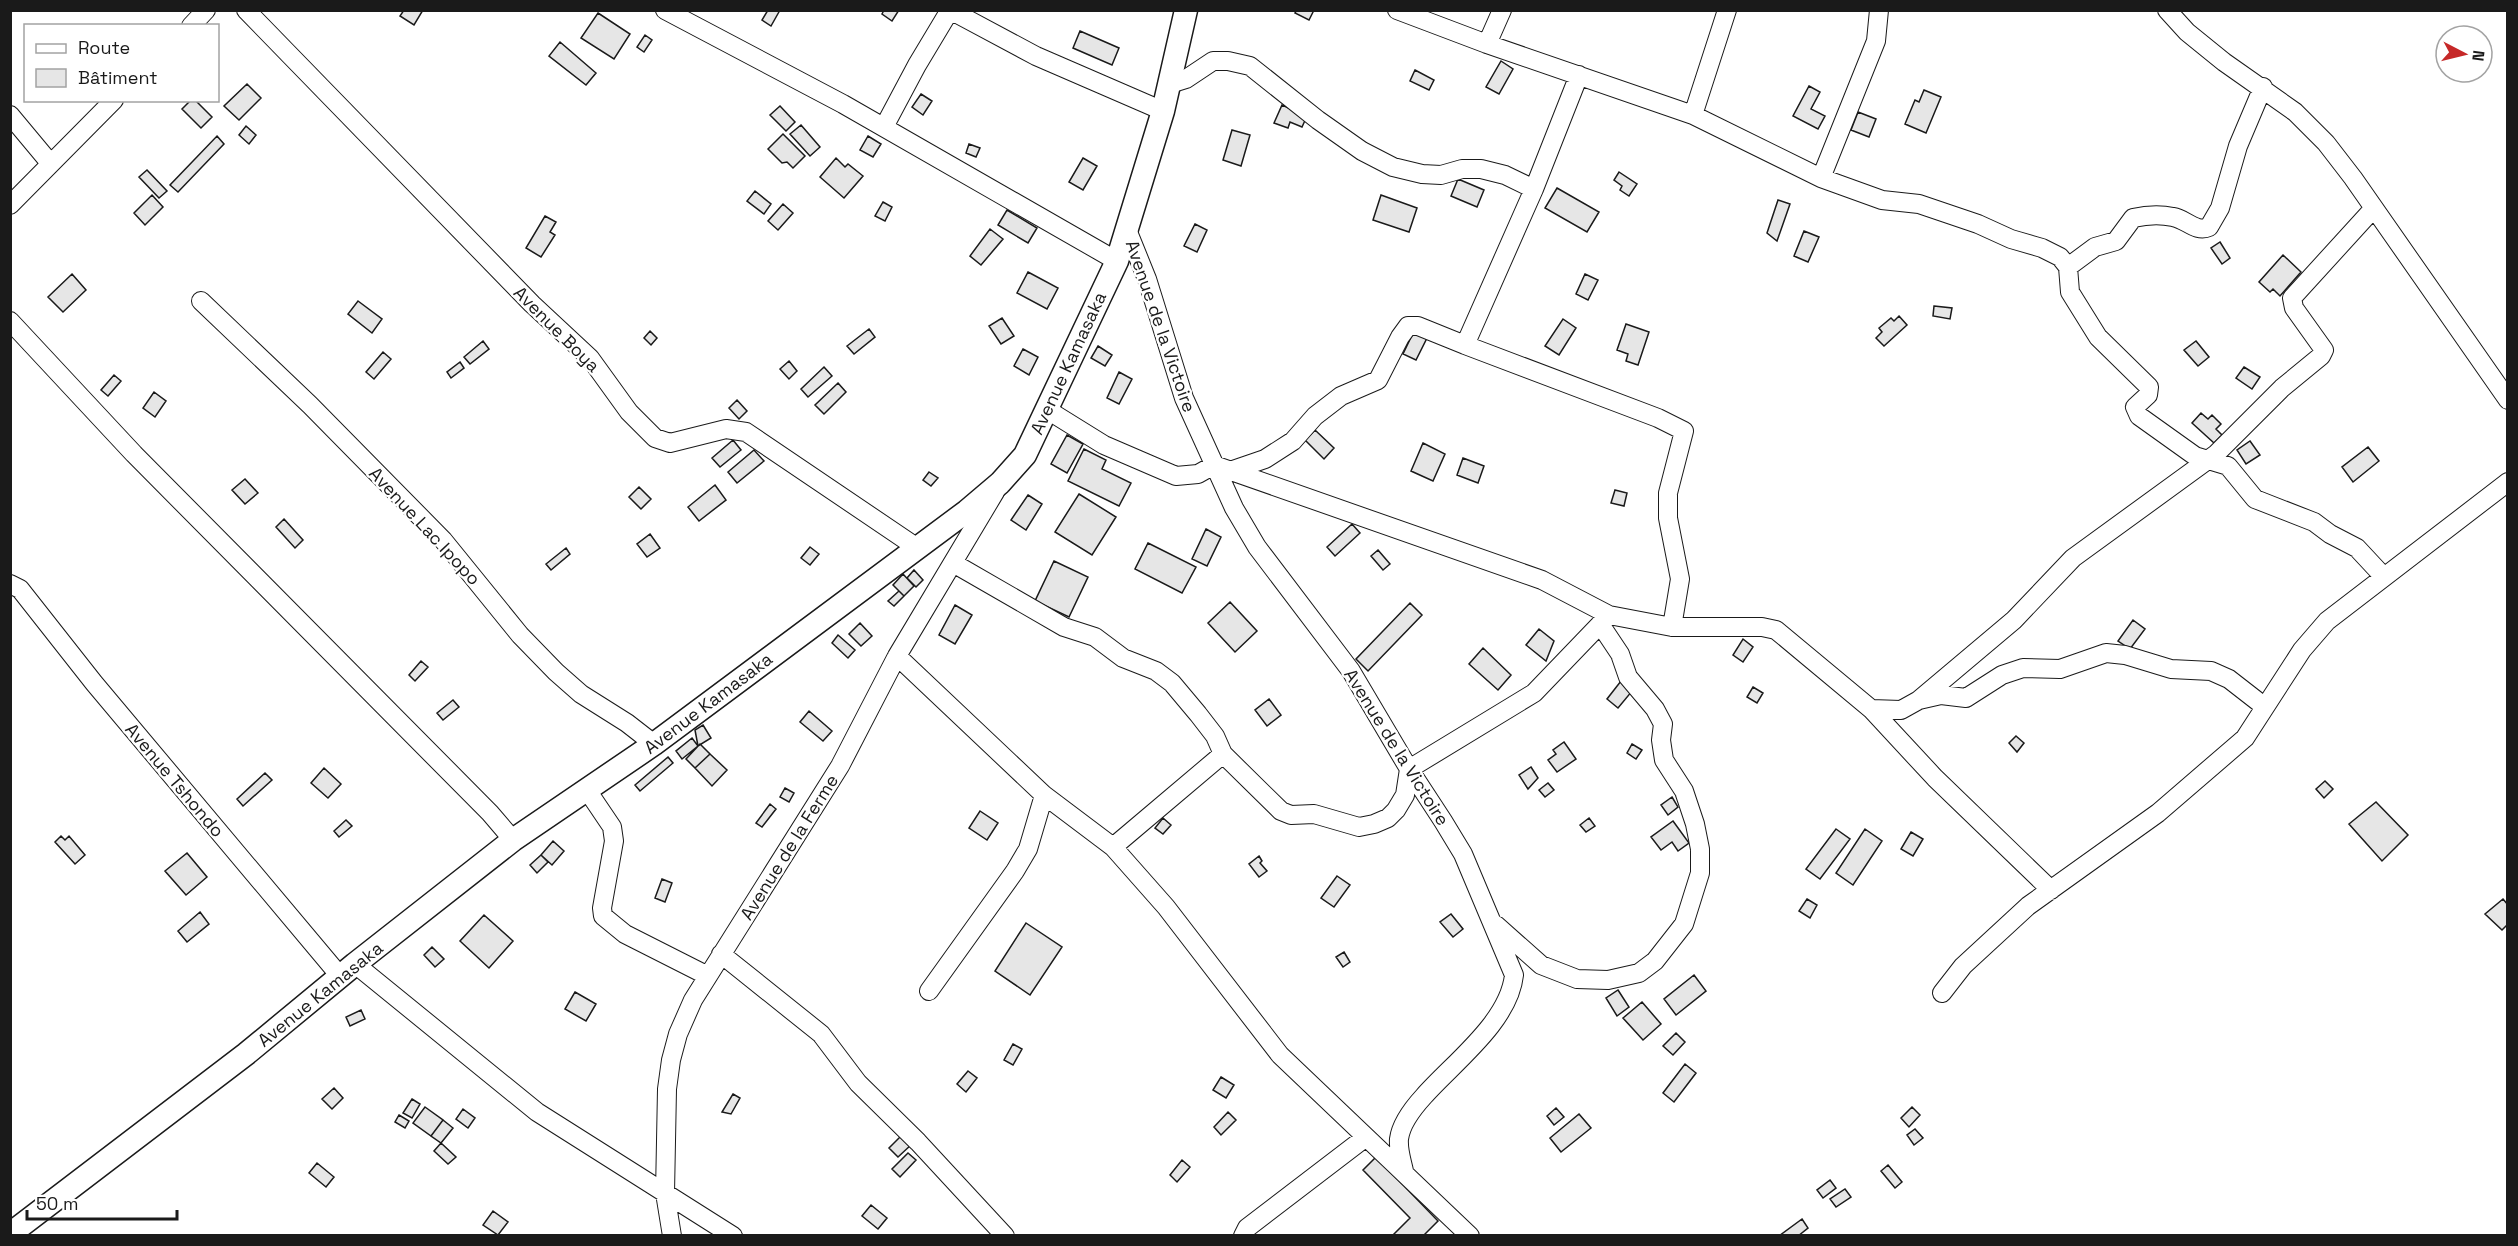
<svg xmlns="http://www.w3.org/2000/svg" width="2518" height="1246" viewBox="0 0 2518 1246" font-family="'Space Grotesk',sans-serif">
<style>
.building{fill:#e6e6e6;stroke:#1a1a1a;stroke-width:1.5}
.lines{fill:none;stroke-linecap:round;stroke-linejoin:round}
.minor-casing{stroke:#1a1a1a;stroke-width:20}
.tertiary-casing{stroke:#1a1a1a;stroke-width:25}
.minor{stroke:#fff;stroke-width:18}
.tertiary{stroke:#fff;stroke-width:22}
.labels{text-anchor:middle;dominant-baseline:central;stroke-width:4.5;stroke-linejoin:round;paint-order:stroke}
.street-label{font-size:18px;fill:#1a1a1a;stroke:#fff}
</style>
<rect width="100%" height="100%" fill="#fff"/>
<path class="building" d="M 404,10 L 423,10 L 414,25 L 400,16 Z
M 768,10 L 780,10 L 771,26 L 762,20 Z
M 884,10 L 899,10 L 892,21 L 882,14 Z
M 1297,10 L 1314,10 L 1309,20 L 1295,13 Z
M 598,13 L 630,34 L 614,59 L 581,38 Z
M 1080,31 L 1119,48 L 1112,65 L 1073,48 Z
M 645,35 L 652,40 L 644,52 L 637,47 Z
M 560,42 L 596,73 L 586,85 L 549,56 Z
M 1501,61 L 1513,69 L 1499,94 L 1486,87 Z
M 1415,70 L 1434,80 L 1429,90 L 1410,81 Z
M 247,84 L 261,98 L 239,120 L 224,106 Z
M 1809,86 L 1820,92 L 1811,109 L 1825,116 L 1818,129 L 1793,116 Z
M 1924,90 L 1941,97 L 1926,133 L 1905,124 L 1915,100 L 1919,102 Z
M 921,94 L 932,101 L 923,115 L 912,107 Z
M 191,100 L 195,100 L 212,117 L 201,128 L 182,109 Z
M 1282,105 L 1307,116 L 1302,127 L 1290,122 L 1288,128 L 1274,123 Z
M 780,106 L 795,122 L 786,131 L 770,115 Z
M 1858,112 L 1876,119 L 1869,137 L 1851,130 Z
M 801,125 L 820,147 L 810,156 L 790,134 Z
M 246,126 L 256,135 L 249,144 L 239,135 Z
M 1232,130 L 1250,135 L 1241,166 L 1223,160 Z
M 783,134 L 805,156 L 793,168 L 787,162 L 782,163 L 768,149 Z
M 217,136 L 224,144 L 178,192 L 170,185 Z
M 868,136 L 881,144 L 873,157 L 860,150 Z
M 969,144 L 980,148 L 976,157 L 966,153 Z
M 836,158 L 845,167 L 848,164 L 863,176 L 844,198 L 820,177 Z
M 1083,158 L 1097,166 L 1083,190 L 1069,182 Z
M 147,170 L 167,191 L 159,198 L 139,177 Z
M 1619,172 L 1637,184 L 1629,196 L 1620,190 L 1622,186 L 1614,180 Z
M 1458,179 L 1484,190 L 1477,207 L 1451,196 Z
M 1557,188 L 1599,212 L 1587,232 L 1545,208 Z
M 755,191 L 771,204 L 764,214 L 747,201 Z
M 152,195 L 163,207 L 145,225 L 134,213 Z
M 1381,195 L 1417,208 L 1409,232 L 1373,220 Z
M 1778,200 L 1790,204 L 1777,241 L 1767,233 Z
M 883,202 L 892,207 L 885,221 L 875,216 Z
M 783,204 L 793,213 L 778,230 L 768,221 Z
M 1007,210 L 1037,228 L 1028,243 L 998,225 Z
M 545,216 L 556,222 L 550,232 L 555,235 L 541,257 L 526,248 Z
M 1195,224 L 1207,230 L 1197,252 L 1184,246 Z
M 990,229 L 1003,239 L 981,265 L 970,256 Z
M 1804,231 L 1819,237 L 1808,262 L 1794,256 Z
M 2220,242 L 2230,258 L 2222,264 L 2211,248 Z
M 2283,255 L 2301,272 L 2280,296 L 2273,289 L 2270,292 L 2259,282 Z
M 1028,272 L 1058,288 L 1047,309 L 1017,293 Z
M 72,274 L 86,290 L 63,312 L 48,297 Z
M 1585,274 L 1598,280 L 1588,300 L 1576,294 Z
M 358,301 L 382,319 L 372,333 L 348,314 Z
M 1934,306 L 1952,308 L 1950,319 L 1933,316 Z
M 1899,316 L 1907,325 L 1884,346 L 1876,338 L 1882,332 L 1879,328 L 1891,318 L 1894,321 Z
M 1002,318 L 1014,336 L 1001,344 L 989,326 Z
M 1563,319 L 1576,328 L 1559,355 L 1545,346 Z
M 1626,324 L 1649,332 L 1638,365 L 1626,361 L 1628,354 L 1617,350 Z
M 869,329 L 875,337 L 854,354 L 847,346 Z
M 650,331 L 657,338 L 651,345 L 644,338 Z
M 1414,331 L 1427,338 L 1416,360 L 1403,354 Z
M 483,341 L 489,349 L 470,364 L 464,357 Z
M 2196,341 L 2209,357 L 2198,366 L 2184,350 Z
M 1098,346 L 1112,355 L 1105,366 L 1091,358 Z
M 1023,349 L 1038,357 L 1029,375 L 1014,366 Z
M 383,352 L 391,359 L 374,379 L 366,372 Z
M 789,361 L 797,371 L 789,379 L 780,369 Z
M 460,362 L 464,368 L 451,378 L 447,372 Z
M 824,367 L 832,376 L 808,397 L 801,389 Z
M 2244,367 L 2260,377 L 2252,389 L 2236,378 Z
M 1119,372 L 1132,379 L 1119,404 L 1107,398 Z
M 114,375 L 121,381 L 108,396 L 101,390 Z
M 838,383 L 846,392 L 824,414 L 815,405 Z
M 154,392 L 166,401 L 155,417 L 143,408 Z
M 737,400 L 747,411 L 739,419 L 729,408 Z
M 2201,413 L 2208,419 L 2212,415 L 2221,424 L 2216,429 L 2222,435 L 2214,443 L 2192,423 Z
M 1315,430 L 1334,448 L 1324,459 L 1305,440 Z
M 1067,435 L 1083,444 L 1067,473 L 1051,464 Z
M 733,440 L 741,450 L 720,467 L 712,458 Z
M 2250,441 L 2260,455 L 2246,464 L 2237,450 Z
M 1423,443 L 1445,454 L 1433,481 L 1411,471 Z
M 2368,447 L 2379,461 L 2353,482 L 2342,467 Z
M 1084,449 L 1106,460 L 1102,469 L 1131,483 L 1119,506 L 1068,481 Z
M 754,450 L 764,461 L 737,483 L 728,472 Z
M 1463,458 L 1484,466 L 1478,483 L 1457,475 Z
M 929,472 L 938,478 L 931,486 L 923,480 Z
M 245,479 L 258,493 L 245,504 L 232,490 Z
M 715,485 L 726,500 L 699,521 L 688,507 Z
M 639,487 L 651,499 L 641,509 L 629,497 Z
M 1615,490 L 1627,493 L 1624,506 L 1611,503 Z
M 1079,494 L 1116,517 L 1092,555 L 1055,532 Z
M 1028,495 L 1042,504 L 1026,530 L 1011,520 Z
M 284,519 L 303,540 L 295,548 L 276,527 Z
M 1352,524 L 1360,533 L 1335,556 L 1327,547 Z
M 1206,529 L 1221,537 L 1207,566 L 1192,559 Z
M 650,534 L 660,548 L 647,557 L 637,544 Z
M 1148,543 L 1196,567 L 1182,593 L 1135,569 Z
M 810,547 L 819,554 L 810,565 L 801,558 Z
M 566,548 L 570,554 L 551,570 L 546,564 Z
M 1378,550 L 1390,564 L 1383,570 L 1371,556 Z
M 1054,561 L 1088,577 L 1069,617 L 1035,601 Z
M 914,570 L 923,580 L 916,587 L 907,578 Z
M 903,574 L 914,586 L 904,596 L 893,585 Z
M 899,591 L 904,596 L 894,606 L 888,601 Z
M 1230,602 L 1257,631 L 1235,652 L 1208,623 Z
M 1410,603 L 1422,615 L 1368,671 L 1356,659 Z
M 955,605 L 972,615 L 955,644 L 939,635 Z
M 2133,620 L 2145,629 L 2130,649 L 2118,641 Z
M 860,623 L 872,636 L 861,646 L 849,634 Z
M 1539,629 L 1554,641 L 1546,661 L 1526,645 Z
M 838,635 L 855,650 L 848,658 L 832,643 Z
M 1743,639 L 1753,647 L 1743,662 L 1733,655 Z
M 1483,648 L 1511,675 L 1498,690 L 1469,664 Z
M 421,661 L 428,667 L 415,681 L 409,675 Z
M 1621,681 L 1633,690 L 1618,708 L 1607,699 Z
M 1753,687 L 1763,693 L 1757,703 L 1747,697 Z
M 1269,699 L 1281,715 L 1267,726 L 1255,710 Z
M 453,700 L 459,707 L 443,720 L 437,713 Z
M 809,711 L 832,731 L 823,741 L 800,722 Z
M 703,725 L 711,738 L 698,746 L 695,730 Z
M 2016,736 L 2024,743 L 2017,752 L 2009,743 Z
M 692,738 L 698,746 L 682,759 L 676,751 Z
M 1564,742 L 1576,759 L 1557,772 L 1548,760 L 1556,754 L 1553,750 Z
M 700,744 L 710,754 L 695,768 L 686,759 Z
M 1632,744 L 1642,750 L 1636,759 L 1627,753 Z
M 710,754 L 727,770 L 712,786 L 695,768 Z
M 668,757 L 673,763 L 640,791 L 635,785 Z
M 1531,767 L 1538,778 L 1528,789 L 1519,775 Z
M 324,768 L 341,784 L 328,798 L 311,783 Z
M 265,773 L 272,780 L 243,806 L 237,799 Z
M 2325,781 L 2333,789 L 2324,798 L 2316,789 Z
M 1548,783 L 1554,790 L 1545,797 L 1539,790 Z
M 785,788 L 794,793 L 789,802 L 780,797 Z
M 1672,797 L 1678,807 L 1668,815 L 1661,805 Z
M 2376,802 L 2408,835 L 2382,861 L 2349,824 Z
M 770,804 L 776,809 L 762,827 L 756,823 Z
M 980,811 L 998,823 L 987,840 L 969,828 Z
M 1163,818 L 1171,825 L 1163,834 L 1155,828 Z
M 1589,818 L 1595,826 L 1586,832 L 1580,825 Z
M 346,820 L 352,826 L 339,837 L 334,831 Z
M 1673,821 L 1689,843 L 1678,851 L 1672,842 L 1661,850 L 1651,837 Z
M 1836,829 L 1850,839 L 1820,879 L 1806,869 Z
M 1865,829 L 1882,841 L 1853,885 L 1836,873 Z
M 1911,832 L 1923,839 L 1913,856 L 1901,849 Z
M 61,836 L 65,840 L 69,836 L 85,855 L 75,864 L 55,842 Z
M 553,841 L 564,851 L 552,865 L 541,855 Z
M 187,853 L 207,877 L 186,895 L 165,871 Z
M 541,855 L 548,862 L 537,873 L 530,865 Z
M 1259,856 L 1262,861 L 1260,863 L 1267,871 L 1259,877 L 1249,864 Z
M 1337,876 L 1350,885 L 1334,907 L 1321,898 Z
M 662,879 L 672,883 L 665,902 L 655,898 Z
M 1807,899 L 1817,905 L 1810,918 L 1799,911 Z
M 2503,899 L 2508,905 L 2508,924 L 2502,930 L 2485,914 Z
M 200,912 L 209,924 L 187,942 L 178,931 Z
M 1451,914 L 1463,929 L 1453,937 L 1440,922 Z
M 484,915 L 513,941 L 489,968 L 460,941 Z
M 1026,923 L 1062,947 L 1030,995 L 995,971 Z
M 432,947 L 444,959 L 435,967 L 424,955 Z
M 1344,952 L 1350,962 L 1343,967 L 1336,957 Z
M 1694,975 L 1706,991 L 1676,1015 L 1664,999 Z
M 1618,990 L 1629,1007 L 1617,1016 L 1606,998 Z
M 575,992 L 596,1004 L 586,1021 L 565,1009 Z
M 1642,1002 L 1661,1024 L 1643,1040 L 1623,1018 Z
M 361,1010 L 365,1019 L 350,1026 L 346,1017 Z
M 1676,1033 L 1685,1042 L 1673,1055 L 1663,1046 Z
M 1013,1044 L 1022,1049 L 1013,1065 L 1004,1060 Z
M 1685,1064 L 1696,1073 L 1674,1102 L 1663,1093 Z
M 968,1071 L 977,1078 L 966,1092 L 957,1084 Z
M 1221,1077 L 1234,1085 L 1226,1098 L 1213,1090 Z
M 334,1088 L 343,1098 L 332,1109 L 322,1099 Z
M 733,1094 L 740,1098 L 731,1114 L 722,1112 Z
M 412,1099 L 420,1104 L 412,1118 L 403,1113 Z
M 425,1107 L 443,1120 L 431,1136 L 413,1123 Z
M 1912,1107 L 1920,1115 L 1909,1127 L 1901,1118 Z
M 1556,1108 L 1564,1117 L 1554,1125 L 1547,1116 Z
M 463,1109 L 475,1118 L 468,1128 L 456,1119 Z
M 1228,1112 L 1236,1120 L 1221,1135 L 1214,1127 Z
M 1579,1114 L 1591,1128 L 1561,1152 L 1550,1138 Z
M 399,1115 L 409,1121 L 405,1128 L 395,1122 Z
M 443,1120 L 453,1128 L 441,1143 L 431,1136 Z
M 1915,1129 L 1923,1138 L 1914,1145 L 1907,1135 Z
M 903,1134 L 912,1144 L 898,1157 L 889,1148 Z
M 441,1143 L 456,1157 L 448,1164 L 434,1151 Z
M 908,1153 L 916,1160 L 900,1177 L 892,1169 Z
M 1376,1157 L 1438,1221 L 1423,1236 L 1392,1236 L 1410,1218 L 1363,1170 Z
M 1182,1160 L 1190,1167 L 1177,1182 L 1170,1175 Z
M 317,1163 L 334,1177 L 326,1187 L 309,1173 Z
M 1888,1165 L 1902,1182 L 1895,1188 L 1881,1171 Z
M 1830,1180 L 1836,1188 L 1823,1198 L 1817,1190 Z
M 1845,1189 L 1851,1197 L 1836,1207 L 1830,1199 Z
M 871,1205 L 887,1218 L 878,1229 L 862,1216 Z
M 493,1211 L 508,1222 L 498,1235 L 483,1225 Z
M 1802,1219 L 1808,1228 L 1798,1236 L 1779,1236 Z"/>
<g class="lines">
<g class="minor-casing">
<path id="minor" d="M 246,10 L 532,304 L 590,358 L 629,412 L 655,438 L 670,443 L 726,429 L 746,432 L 916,547
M 665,10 L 843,104 L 1117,261
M 950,10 L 1036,56 L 1163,111
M 1397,10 L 1487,44 L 1693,115 L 1821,178 L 1882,200 L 1919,204 L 1978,224 L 2011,239 L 2042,248 L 2060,257 L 2068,267 L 2070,292 L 2098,337 L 2149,387 L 2148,395 L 2135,407 L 2139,416 L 2195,456 L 2228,466 L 2255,499 L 2314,522 L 2330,534 L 2357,548 L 2384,577
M 2167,10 L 2187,32 L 2224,62 L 2295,112 L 2326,143 L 2353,178 L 2508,400
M 191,26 L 206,10
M 1487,44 L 1502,10
M 1579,75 L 1534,189 L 1465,345 L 1658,418 L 1684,431 L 1668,493 L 1668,518 L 1680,579 L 1672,627
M 1170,84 L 1186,79 L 1213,61 L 1228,61 L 1250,66 L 1318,120 L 1362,151 L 1393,167 L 1422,174 L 1441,175 L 1462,169 L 1481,169 L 1505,175 L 1534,189
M 10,115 L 50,163
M 1693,115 L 1727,10
M 884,127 L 917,65 L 950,10
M 1821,178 L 1876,41 L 1879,10
M 10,205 L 114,100
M 1128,232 L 1147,279 L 1184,398 L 1234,508 L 1257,547 L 1351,671 L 1409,769 L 1443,821 L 1463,854 L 1514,975 C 1509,1022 1453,1063 1424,1096 C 1413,1108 1401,1123 1399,1139 C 1398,1150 1402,1161 1404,1171
M 2068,267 L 2095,247 L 2116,241 L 2133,218 C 2146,215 2160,214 2173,217 C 2186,219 2196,233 2209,227 L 2220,208 L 2238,146 L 2263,87
M 201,301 L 310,405 L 443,540 L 520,635 L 556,672 L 581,694 L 627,723 L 654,744
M 10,321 L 134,454 L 490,813 L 513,840
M 1046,409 L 1104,445 L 1176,476 L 1198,474 L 1214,465 L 1542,580 L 1609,615 L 1672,627 L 1762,627 L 1776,630 L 1871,709 L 1935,778 L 2051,890
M 1230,471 L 1265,459 L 1293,441 L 1315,416 L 1341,396 L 1378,380 L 1400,337 L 1408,326 L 1418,326 L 1465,345
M 953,563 L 1064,627 L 1095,637 L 1123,658 L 1156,671 L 1172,683 L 1198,714 L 1215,736 L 1223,754 L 1281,811 L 1291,815 L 1314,814 L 1359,827 L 1374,824 L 1388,818 L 1396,810 L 1405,795 L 1409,769 L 1534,693 L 1609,615
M 10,584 L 20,589 L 94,683 L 340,976
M 897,656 L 1044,795 L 1113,847 L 1166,907 L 1280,1055 L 1470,1236
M 1919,700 L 2014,620 L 2073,558 L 2216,454 L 2282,388 L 2321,356 L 2324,350 L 2294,308 L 2292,298 L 2374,208
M 1871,709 L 1901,710 L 1919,700 L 1941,695 L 1966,698 L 2002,675 L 2023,668 L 2060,669 L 2106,653 L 2125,655 L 2171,669 L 2211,671 L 2229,679 L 2265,707
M 587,790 L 612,827 L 614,841 L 602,908 L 603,916 L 625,934 L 708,976
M 1113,847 L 1223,754
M 1496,925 L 1541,965 L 1577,979 L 1608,980 L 1639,973 L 1655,961 L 1684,924 L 1700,873 L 1700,849 L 1695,824 L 1684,791 L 1664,760 L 1661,740 L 1663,724 L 1655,709 L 1628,677 L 1620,654 L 1600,624
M 721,954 L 821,1034 L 858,1083 L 918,1142 L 1005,1236
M 355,964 L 537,1112 L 733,1236
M 929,991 L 1015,871 L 1028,849 L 1044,795
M 1942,993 L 1963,966 L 2028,906 L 2158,813 L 2245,738 L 2302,650 L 2327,621 L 2508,482
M 672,1236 L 665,1193 L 667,1089 L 671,1060 L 678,1034 L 693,1000 L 840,766 L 897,656 L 995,492
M 1243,1236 L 1247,1228 L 1366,1137"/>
</g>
<g class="tertiary-casing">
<path id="tertiary" d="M 10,1234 L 246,1054 L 355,964 L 513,840 L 654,744 L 967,511 L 1000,483 L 1025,455 L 1117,261 L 1163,111 L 1186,10"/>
</g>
<use href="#minor" class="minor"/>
<use href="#tertiary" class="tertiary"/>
</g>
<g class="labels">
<g class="street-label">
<text transform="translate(1161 326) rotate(71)">Avenue de la Victoire</text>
<text transform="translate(557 329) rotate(45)">Avenue Boya</text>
<text transform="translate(1068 363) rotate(-65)">Avenue Kamasaka</text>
<text transform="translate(425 526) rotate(47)">Avenue Lac Ipopo</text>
<text transform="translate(708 703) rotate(-37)">Avenue Kamasaka</text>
<text transform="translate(1397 747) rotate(58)">Avenue de la Victoire</text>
<text transform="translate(175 780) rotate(50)">Avenue Tshondo</text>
<text transform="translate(789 847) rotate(-58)">Avenue de la Ferme</text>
<text transform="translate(320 994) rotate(-39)">Avenue Kamasaka</text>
</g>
</g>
<rect width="2518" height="1246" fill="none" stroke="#1a1a1a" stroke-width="24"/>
<rect x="24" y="24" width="195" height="78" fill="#ffffff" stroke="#a3a3a3" stroke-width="1.5"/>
<rect x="36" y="44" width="30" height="9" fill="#ffffff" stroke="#a3a3a3" stroke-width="1.5"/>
<text x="78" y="54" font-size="18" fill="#1a1a1a">Route</text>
<rect x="36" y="69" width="30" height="18" fill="#e6e6e6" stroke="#a3a3a3" stroke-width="1.5"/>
<text x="78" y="84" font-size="18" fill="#1a1a1a">Bâtiment</text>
<g transform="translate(2464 54) rotate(97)"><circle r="28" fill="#ffffff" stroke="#a3a3a3" stroke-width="1.5"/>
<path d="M0-4.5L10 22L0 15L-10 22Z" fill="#c62828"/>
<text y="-9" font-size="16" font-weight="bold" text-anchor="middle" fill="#1a1a1a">N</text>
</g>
<path d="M27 1210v9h150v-9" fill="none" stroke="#1a1a1a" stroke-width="3"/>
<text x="36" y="1210" font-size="18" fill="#1a1a1a" stroke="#ffffff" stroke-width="4.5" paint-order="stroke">50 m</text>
</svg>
